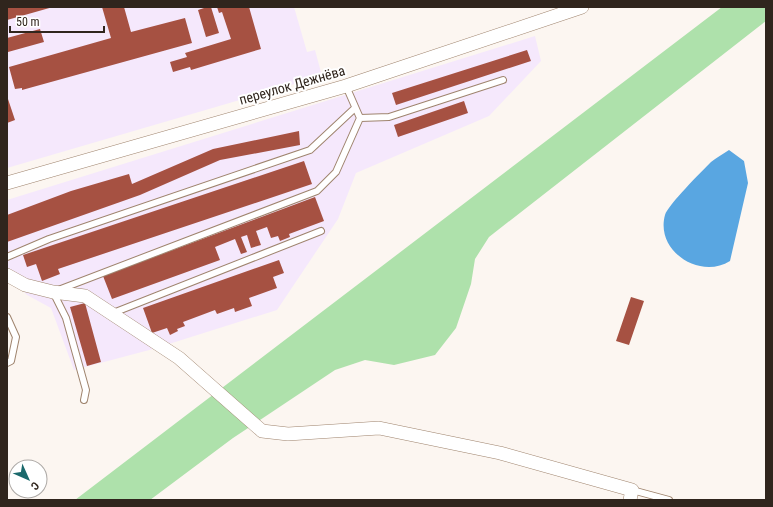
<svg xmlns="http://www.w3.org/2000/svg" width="773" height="507" viewBox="0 0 773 507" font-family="'Roboto Condensed',sans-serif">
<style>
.industrial{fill:#f5e8fc}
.green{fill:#aee1ab}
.water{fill:#59a6e1}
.building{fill:#a65142}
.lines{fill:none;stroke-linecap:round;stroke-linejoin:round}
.service-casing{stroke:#9f846e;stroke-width:8}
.minor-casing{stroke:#9f846e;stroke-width:14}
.service{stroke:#fff;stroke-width:6}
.minor{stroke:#fff;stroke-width:13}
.labels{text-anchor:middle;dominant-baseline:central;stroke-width:4;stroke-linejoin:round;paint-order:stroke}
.street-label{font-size:14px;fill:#30251d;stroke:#fff}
</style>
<rect width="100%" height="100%" fill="#fcf6f1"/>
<path class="industrial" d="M 7,7 L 294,7 L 307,52 L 315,50 L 322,76 L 7,168 Z
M 535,36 L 541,61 L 489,116 L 356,173 L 338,219 L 277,310 L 153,349 L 74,370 L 51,308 L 27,295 L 7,274 L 7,200 Z"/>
<path class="green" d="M 722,7 L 766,7 L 766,21 L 489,237 L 475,259 L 471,284 L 456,328 L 435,355 L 394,365 L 365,360 L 335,370 L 233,438 L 150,500 L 75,500 Z"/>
<path class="water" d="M 729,150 L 744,161 L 748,183 L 730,261 C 700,280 655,251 665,215 C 668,205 702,171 711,162 C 716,158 723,154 729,150 Z"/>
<path class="building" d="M 7,7 L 53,7 L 7,20 Z
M 102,7 L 124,7 L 131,32 L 185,18 L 192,43 L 22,90 L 22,88 L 15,89 L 9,67 L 111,38 Z
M 207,7 L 211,7 L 219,33 L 206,37 L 198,10 Z
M 217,7 L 249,7 L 261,49 L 191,70 L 190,67 L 173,72 L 170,62 L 187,57 L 185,53 L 231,39 L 222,12 L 219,13 Z
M 40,29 L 44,42 L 8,52 L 7,38 Z
M 527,50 L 531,61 L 396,105 L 392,93 Z
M 7,96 L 15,120 L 7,123 Z
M 464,101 L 468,113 L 398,137 L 394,125 Z
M 299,131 L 300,145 L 220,160 L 140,195 L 7,242 L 7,215 L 71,191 L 129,174 L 132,184 L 213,149 Z
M 304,161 L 312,184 L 58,269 L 60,274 L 42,281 L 36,264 L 27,267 L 23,255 Z
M 315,197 L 324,221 L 289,234 L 290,237 L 280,241 L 278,236 L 271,238 L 267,227 L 256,231 L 261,245 L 251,248 L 247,235 L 241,237 L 247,252 L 241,254 L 235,239 L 215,247 L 220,260 L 112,299 L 103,276 Z
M 279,260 L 284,273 L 273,277 L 277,288 L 249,298 L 252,306 L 235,312 L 234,308 L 217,314 L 215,310 L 183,322 L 185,326 L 177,329 L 178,331 L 170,335 L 167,328 L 152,333 L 143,308 Z
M 631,297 L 644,301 L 629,345 L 616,341 Z
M 85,303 L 101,362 L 87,366 L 70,307 Z"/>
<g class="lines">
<g class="service-casing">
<path id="service" d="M 360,118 L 389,117 L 503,80
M 7,257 L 49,239 L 310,150 L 355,108
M 113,313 L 321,231
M 7,317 L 16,337 L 11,361 L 7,363
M 84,400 L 86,390 L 66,318 L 53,292 L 317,191 L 336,172 L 360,118 L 346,86
M 632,490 L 669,500"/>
</g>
<g class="minor-casing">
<path id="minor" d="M 7,183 L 346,86 L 582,7
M 7,275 L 25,285 L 53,292 L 85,296 L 179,358 L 262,431 L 288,434 L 379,428 L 500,453 L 632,490 L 630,500"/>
</g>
<use href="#service" class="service"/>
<use href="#minor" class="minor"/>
</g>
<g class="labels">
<g class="street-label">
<text transform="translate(292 85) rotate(-16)">переулок Дежнёва</text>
</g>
</g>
<rect width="773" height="507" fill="none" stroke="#30251d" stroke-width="16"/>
<g transform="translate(28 479) rotate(135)"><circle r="19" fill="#ffffff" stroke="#aca8a5"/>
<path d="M0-3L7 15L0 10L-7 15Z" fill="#1b696c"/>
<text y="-6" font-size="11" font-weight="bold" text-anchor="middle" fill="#30251d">С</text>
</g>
<path d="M10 26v6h94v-6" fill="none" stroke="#30251d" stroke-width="2"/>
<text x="16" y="26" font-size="12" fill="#30251d" stroke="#ffffff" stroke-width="3" paint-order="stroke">50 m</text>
</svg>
